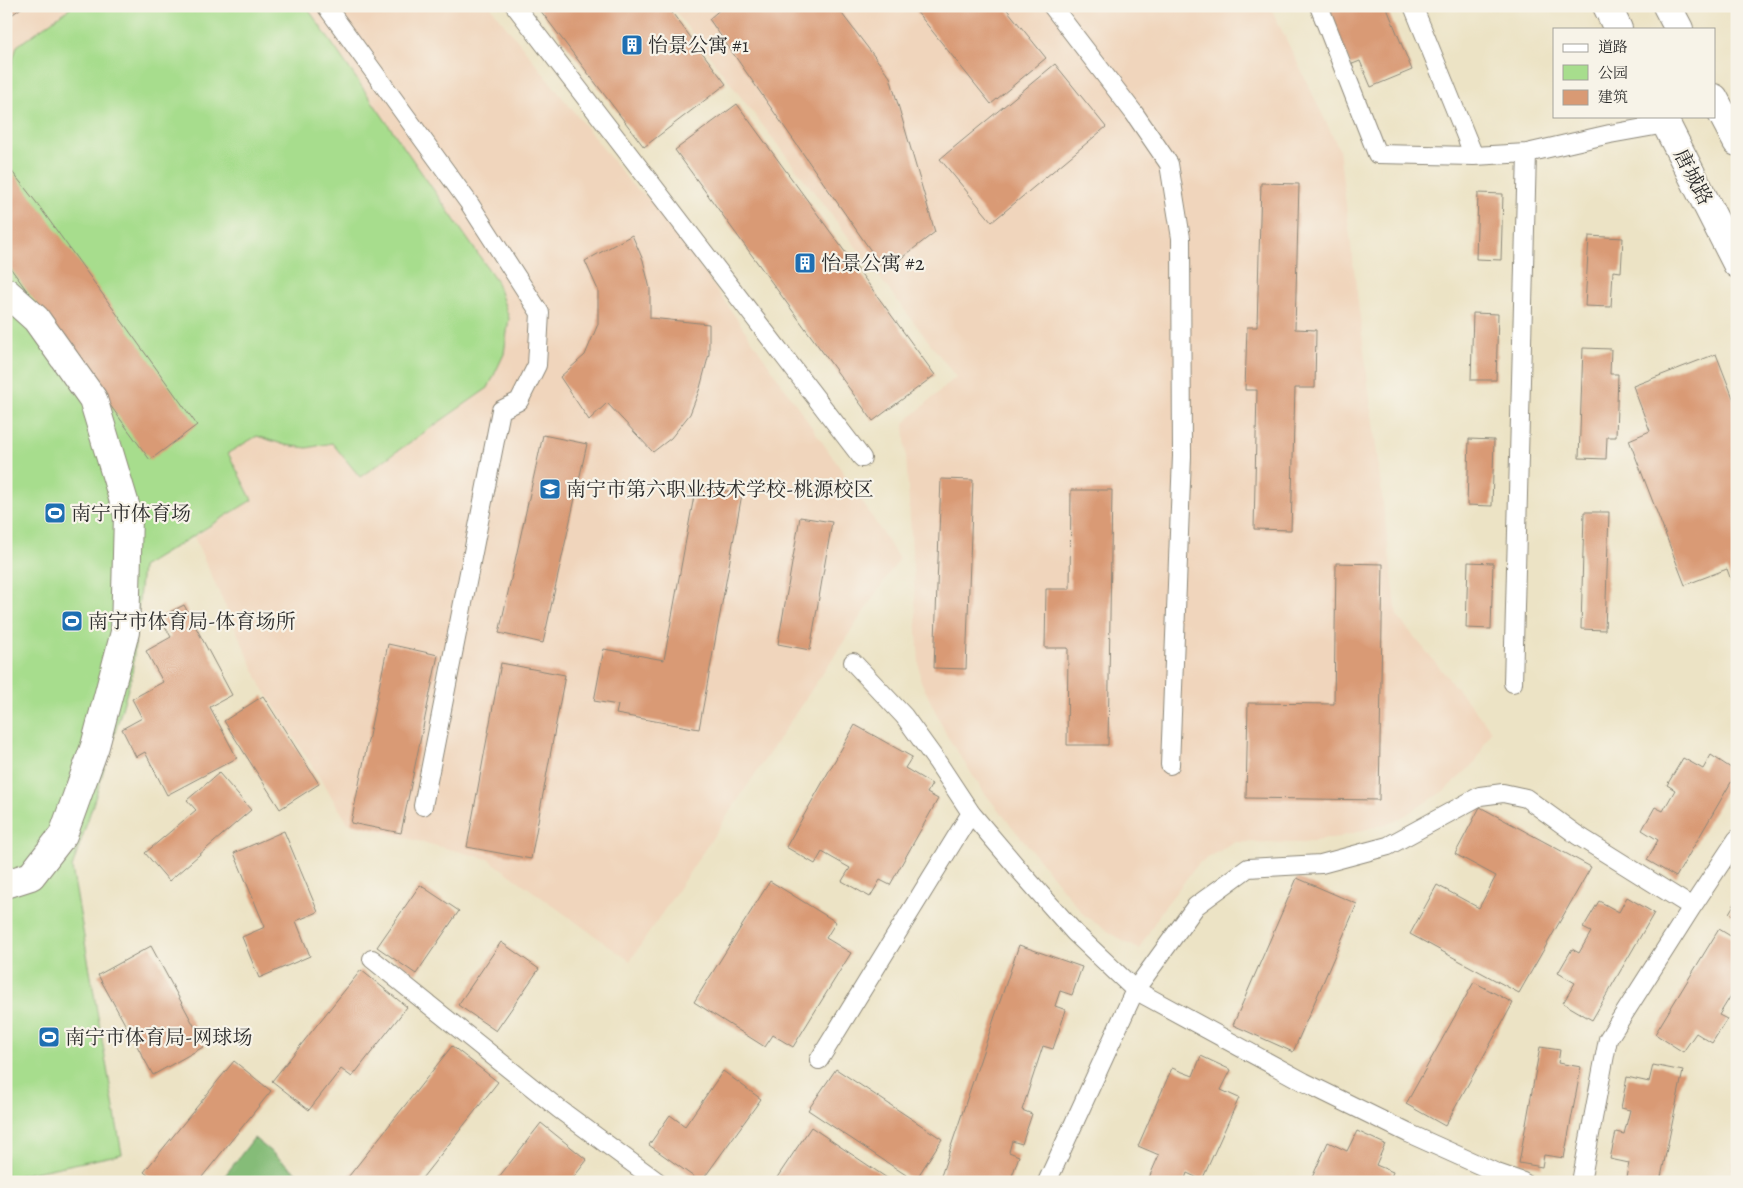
<svg xmlns="http://www.w3.org/2000/svg" width="1743" height="1188" viewBox="0 0 1743 1188" font-family="Alegreya,'Noto Serif SC',serif">
<style>
.built{fill:#f0d5bc}
.green{fill:#a7dd8d;stroke:#69845c}
.forest{fill:#85bc78;stroke:#587452}
.building{fill:#d99a74}
.lines{fill:none;stroke-linecap:round;stroke-linejoin:round}
.service-casing{stroke:#8c8778;stroke-width:20}
.minor-casing{stroke:#8c8778;stroke-width:30}
.primary-casing{stroke:#8c8778;stroke-width:30}
.service{stroke:#fff;stroke-width:18}
.minor{stroke:#fff;stroke-width:28}
.primary{stroke:#fff;stroke-width:28}
.labels{text-anchor:middle;dominant-baseline:central;stroke-width:4.5;stroke-linejoin:round;paint-order:stroke}
.poi-label{font-size:20px;fill:#2b2b2b;stroke:#f7f3e8;text-anchor:start}
.street-label{font-size:20px;fill:#2b2b2b;stroke:#f7f3e8}
</style>
<rect width="100%" height="100%" fill="#f7f3e8"/>
<filter id="ink" filterUnits="userSpaceOnUse"><feTurbulence type="fractalNoise" baseFrequency=".02" numOctaves="2"/><feDisplacementMap in="SourceGraphic" scale="10" xChannelSelector="R" yChannelSelector="G"/><feConvolveMatrix kernelMatrix="1 2 1 2 8 2 1 2 1" color-interpolation-filters="sRGB"/></filter>
<filter id="wash" filterUnits="userSpaceOnUse"><feTurbulence type="fractalNoise" baseFrequency=".0096" numOctaves="4" result="noise"/><feDisplacementMap in="SourceGraphic" scale="20" xChannelSelector="R" yChannelSelector="G"/><feGaussianBlur stdDeviation="1.12" result="paint"/><feColorMatrix in="noise" values="0 0 0 0 0 0 0 0 0 0 0 0 0 0 0 0 0 1.4 0 .05"/><feComposite in="paint" operator="in"/></filter>
<g filter="url(#wash)">
<rect width="100%" height="100%" fill="#ece3c5"/>
<path class="built" d="M 6,6 L 490,6 L 631,184 L 660,208 L 847,478 L 899,559 L 630,961 L 488,859 L 348,823 L 261,685 L 194,537 L 252,500 L 6,151 Z
M 671,6 L 1270,6 L 1339,149 L 1397,616 L 1491,730 L 1476,762 L 1444,791 L 1396,821 L 1339,837 L 1303,843 L 1235,842 L 1199,863 L 1162,910 L 1139,949 L 1121,940 L 1085,916 L 983,791 L 947,736 L 920,679 L 904,423 L 956,377 Z"/>
<path class="green" d="M 73,6 L 306,6 L 496,280 L 509,318 L 504,354 L 488,388 L 360,477 L 332,443 L 307,448 L 285,445 L 257,436 L 228,453 L 252,500 L 142,567 L 132,675 L 98,789 L 72,868 L 122,1154 L 6,1178 L 7,80 L 17,46 Z"/>
<path class="forest" d="M 254,1138 L 308,1182 L 220,1182 Z"/>
<g id="blocks">
<path class="building" d="M 6,6 L 24,6 L 6,19 Z
M 537,6 L 667,6 L 726,84 L 644,147 Z
M 724,6 L 836,6 L 890,77 L 935,232 L 885,271 L 709,19 Z
M 912,6 L 1004,6 L 1046,58 L 991,104 Z
M 1325,6 L 1386,6 L 1412,70 L 1371,87 L 1360,61 L 1350,65 Z
M 1055,64 L 1106,127 L 992,222 L 940,159 Z
M 737,104 L 935,375 L 873,421 L 675,150 Z
M 6,164 L 36,202 L 197,425 L 150,460 L 6,262 Z
M 1261,183 L 1299,184 L 1295,329 L 1316,330 L 1315,388 L 1295,388 L 1291,530 L 1254,529 L 1257,390 L 1245,390 L 1247,327 L 1257,327 Z
M 1478,193 L 1503,194 L 1501,260 L 1476,259 Z
M 632,235 L 643,260 L 650,289 L 650,318 L 709,324 L 709,354 L 700,388 L 690,414 L 671,438 L 653,452 L 607,403 L 589,420 L 560,377 L 585,355 L 598,324 L 598,290 L 585,261 Z
M 1589,236 L 1623,238 L 1621,272 L 1613,271 L 1611,307 L 1585,306 Z
M 1473,313 L 1498,314 L 1496,380 L 1471,380 Z
M 1583,348 L 1611,349 L 1610,374 L 1618,374 L 1616,437 L 1607,437 L 1606,459 L 1579,458 Z
M 1716,354 L 1737,408 L 1737,578 L 1731,580 L 1727,569 L 1685,585 L 1629,440 L 1650,431 L 1633,386 Z
M 543,435 L 587,444 L 543,643 L 499,633 Z
M 1469,439 L 1494,440 L 1492,506 L 1467,505 Z
M 941,479 L 973,480 L 966,669 L 934,668 Z
M 696,485 L 742,494 L 699,729 L 616,714 L 618,705 L 594,701 L 604,649 L 664,660 Z
M 1071,490 L 1112,490 L 1108,745 L 1067,745 L 1068,648 L 1045,648 L 1046,589 L 1070,589 Z
M 1584,512 L 1609,512 L 1605,630 L 1581,629 Z
M 800,517 L 832,522 L 810,650 L 778,644 Z
M 1468,562 L 1493,563 L 1491,629 L 1466,628 Z
M 1336,563 L 1383,564 L 1379,800 L 1246,798 L 1248,703 L 1334,704 Z
M 184,605 L 232,695 L 210,707 L 237,758 L 167,795 L 145,752 L 136,757 L 122,729 L 142,718 L 132,699 L 163,682 L 146,651 L 171,637 L 160,617 Z
M 388,644 L 438,655 L 401,833 L 351,823 Z
M 501,663 L 565,675 L 531,859 L 467,847 Z
M 263,696 L 319,784 L 280,809 L 224,721 Z
M 855,725 L 912,757 L 905,768 L 932,784 L 927,793 L 938,799 L 890,885 L 880,880 L 870,897 L 842,881 L 850,868 L 822,852 L 815,864 L 786,847 Z
M 1711,755 L 1737,772 L 1676,877 L 1647,860 L 1658,840 L 1642,830 L 1655,807 L 1663,811 L 1675,790 L 1667,785 L 1683,758 L 1703,769 Z
M 219,773 L 251,810 L 169,881 L 145,853 L 196,810 L 187,800 Z
M 1480,807 L 1591,867 L 1519,993 L 1410,934 L 1437,885 L 1479,908 L 1496,876 L 1455,854 Z
M 284,831 L 318,912 L 296,921 L 310,956 L 259,978 L 242,937 L 265,927 L 234,853 Z
M 1297,878 L 1357,904 L 1293,1052 L 1233,1025 Z
M 770,881 L 836,922 L 826,938 L 851,953 L 793,1047 L 773,1035 L 765,1047 L 694,1002 Z
M 420,885 L 459,911 L 416,974 L 377,947 Z
M 1627,897 L 1654,913 L 1592,1020 L 1563,1003 L 1575,983 L 1558,973 L 1572,949 L 1579,953 L 1591,932 L 1583,928 L 1599,901 L 1619,912 Z
M 1737,900 L 1737,918 L 1729,913 Z
M 1719,929 L 1737,940 L 1737,997 L 1732,994 L 1719,1015 L 1727,1019 L 1712,1043 L 1696,1033 L 1683,1052 L 1655,1034 Z
M 501,942 L 539,969 L 496,1031 L 458,1005 Z
M 1019,945 L 1082,967 L 1072,995 L 1060,991 L 1055,1006 L 1066,1010 L 1053,1049 L 1043,1046 L 1022,1110 L 1032,1114 L 1022,1144 L 1012,1141 L 1009,1152 L 1019,1156 L 1010,1182 L 947,1182 L 940,1179 Z
M 151,946 L 205,1046 L 153,1075 L 98,975 Z
M 361,970 L 407,1007 L 352,1077 L 341,1069 L 309,1110 L 272,1081 Z
M 1474,982 L 1513,1003 L 1445,1126 L 1406,1104 Z
M 452,1046 L 498,1082 L 419,1182 L 347,1182 L 345,1181 Z
M 1540,1047 L 1560,1050 L 1558,1063 L 1581,1067 L 1564,1158 L 1544,1155 L 1542,1167 L 1519,1163 Z
M 1201,1056 L 1231,1070 L 1221,1090 L 1239,1098 L 1202,1180 L 1187,1173 L 1184,1182 L 1150,1182 L 1148,1180 L 1159,1155 L 1138,1146 L 1172,1068 L 1193,1076 Z
M 234,1061 L 271,1091 L 198,1182 L 156,1182 L 144,1172 Z
M 1653,1065 L 1683,1071 L 1660,1182 L 1625,1182 L 1629,1163 L 1610,1159 L 1616,1132 L 1624,1134 L 1630,1110 L 1621,1108 L 1627,1077 L 1649,1082 Z
M 836,1069 L 942,1139 L 915,1181 L 808,1110 Z
M 723,1071 L 761,1099 L 701,1182 L 649,1145 L 670,1115 L 685,1126 Z
M 541,1123 L 587,1160 L 570,1182 L 495,1182 Z
M 811,1127 L 893,1182 L 774,1182 Z
M 1357,1131 L 1385,1144 L 1376,1165 L 1393,1172 L 1389,1182 L 1310,1182 L 1328,1142 L 1347,1151 Z
M 1736,1149 L 1737,1182 L 1730,1182 Z"/>
</g>
</g>
<g filter="url(#ink)">
<use href="#blocks" fill-opacity="0" stroke="#8c8778" stroke-width="1"/>
<g class="lines">
<g class="service-casing">
<path id="service" d="M 326,6 L 469,203 L 540,313 L 537,365 L 519,401 L 501,410 L 423,806
M 515,6 L 862,458
M 1052,6 L 1134,113 L 1169,164 L 1181,238 L 1182,456 L 1170,765
M 1319,6 L 1377,154 L 1474,156
M 1413,6 L 1474,156 L 1527,153 L 1513,683
M 1527,153 L 1610,134 L 1666,124
M 853,662 L 904,716 L 938,763 L 971,813 L 1021,872 L 1075,933 L 1135,990 L 1304,1082 L 1408,1133 L 1497,1173 L 1523,1182
M 1692,907 L 1737,839
M 372,959 L 559,1109 L 658,1182
M 819,1060 L 971,813
M 1047,1182 L 1135,990 L 1196,906 L 1248,868 L 1321,864 L 1388,846 L 1480,796 L 1503,793 L 1526,798 L 1577,835 L 1692,907 L 1608,1039 L 1581,1182"/>
</g>
<g class="minor-casing">
<path id="minor" d="M 6,292 L 36,319 L 93,399 L 128,515 L 125,632 L 95,746 L 63,835 L 31,876 L 6,884"/>
</g>
<g class="primary-casing">
<path id="primary" d="M 1607,6 L 1618,29
M 1667,6 L 1679,29
M 1714,98 L 1737,142
M 1662,116 L 1737,264"/>
</g>
<use href="#service" class="service"/>
<use href="#minor" class="minor"/>
<use href="#primary" class="primary"/>
</g>
</g>
<defs>
<g id="building-square" transform="scale(1.125)"><rect x="-9" y="-9" width="18" height="18" rx="4" fill="#1f6fb2" stroke="#f7f3e8"/><path d="M-4-6H4V6H1V3H-1V6H-4ZM-2.5-4.3h1.7v1.8h-1.7ZM.8-4.3h1.7v1.8H.8ZM-2.5-1h1.7V.8h-1.7ZM.8-1h1.7V.8H.8Z" fill="#fff"/></g>
<g id="school-square" transform="scale(1.125)"><rect x="-9" y="-9" width="18" height="18" rx="4" fill="#1f6fb2" stroke="#f7f3e8"/><path d="M0-5L7-2L0 1L-7-2ZM-4 1L0 2.5L4 1V4Q0 6-4 4Z" fill="#fff"/></g>
<g id="stadium-square" transform="scale(1.125)"><rect x="-9" y="-9" width="18" height="18" rx="4" fill="#1f6fb2" stroke="#f7f3e8"/><path d="M0-5a6.5 5 0 1 0 0 10a6.5 5 0 1 0 0-10ZM-3.5-1.8h7v3.6h-7Z" fill="#fff"/></g>
</defs>
<g fill-rule="evenodd">
<use href="#building-square" x="632" y="45"/>
<use href="#building-square" x="805" y="263"/>
<use href="#school-square" x="550" y="489"/>
<use href="#stadium-square" x="55" y="513"/>
<use href="#stadium-square" x="72" y="621"/>
<use href="#stadium-square" x="49" y="1037"/>
</g>
<g class="labels">
<g class="poi-label">
<text x="648" y="45">怡景公寓 #1</text>
<text x="821" y="263">怡景公寓 #2</text>
<text x="566" y="489">南宁市第六职业技术学校-桃源校区</text>
<text x="71" y="513">南宁市体育场</text>
<text x="88" y="621">南宁市体育局-体育场所</text>
<text x="65" y="1037">南宁市体育局-网球场</text>
</g>
<g class="street-label">
<text transform="translate(1693 177) rotate(63)">唐城路</text>
</g>
</g>
<rect width="1743" height="1188" fill="none" stroke="#f7f3e8" stroke-width="25"/>
<rect x="1553" y="28" width="162" height="90" fill="#f7f3e8" stroke="#a5a39c"/>
<rect x="1563" y="44" width="25" height="8" fill="#ffffff" stroke="#a5a39c"/>
<text x="1598" y="52" font-size="15" fill="#2b2b2b">道路</text>
<rect x="1563" y="65" width="25" height="15" fill="#a7dd8d" stroke="#a5a39c"/>
<text x="1598" y="78" font-size="15" fill="#2b2b2b">公园</text>
<rect x="1563" y="90" width="25" height="15" fill="#d99a74" stroke="#a5a39c"/>
<text x="1598" y="102" font-size="15" fill="#2b2b2b">建筑</text>
</svg>
